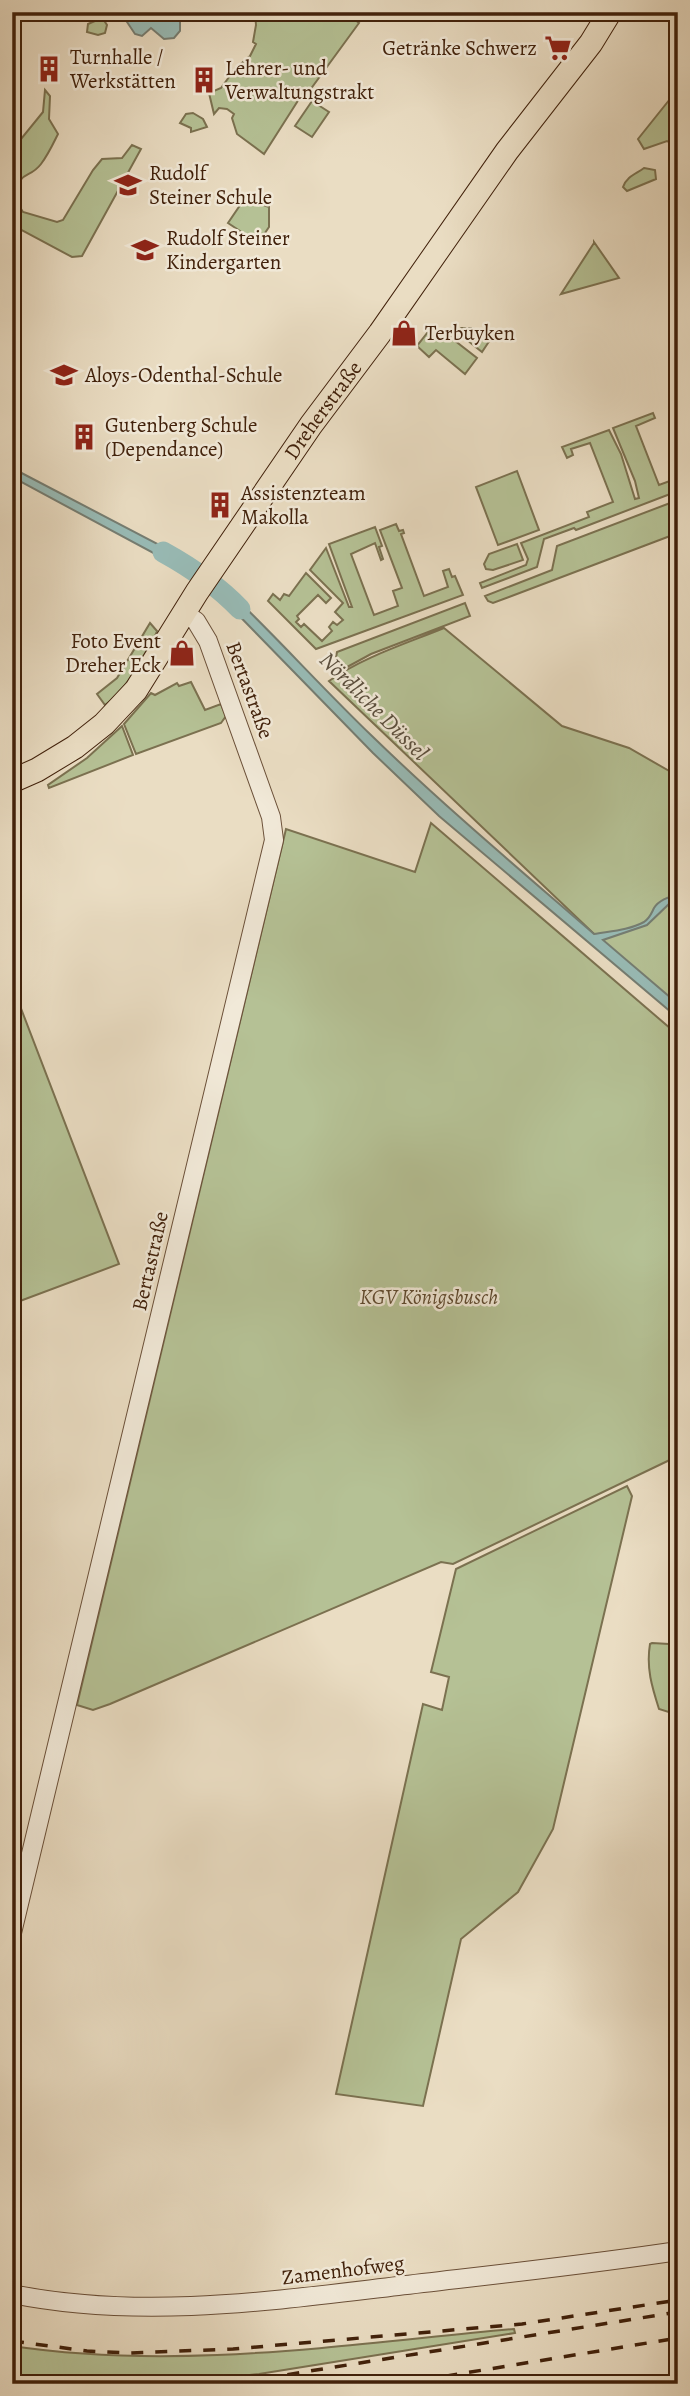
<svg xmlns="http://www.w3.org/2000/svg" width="690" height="2396" viewBox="0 0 690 2396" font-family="Alegreya,serif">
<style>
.green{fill:#b5c195;stroke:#7b7150;stroke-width:2}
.water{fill:#98bbb6;stroke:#757d72;stroke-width:2}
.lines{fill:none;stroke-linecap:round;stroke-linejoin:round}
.river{stroke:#98bbb6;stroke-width:21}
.minor-casing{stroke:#6b5039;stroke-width:20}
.major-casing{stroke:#41210b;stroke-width:25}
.minor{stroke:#f1e9d8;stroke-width:18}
.major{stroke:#eaddc3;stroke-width:23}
.rail{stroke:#41210b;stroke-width:3.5;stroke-dasharray:12 12;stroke-linecap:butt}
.labels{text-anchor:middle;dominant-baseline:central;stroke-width:5;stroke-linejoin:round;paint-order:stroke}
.poi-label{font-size:21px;fill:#41210b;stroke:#f1e9d8;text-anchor:start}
.street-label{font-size:21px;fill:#41210b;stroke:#f1e9d8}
.park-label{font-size:21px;font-style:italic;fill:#5e492e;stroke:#f1e9d8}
.water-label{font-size:23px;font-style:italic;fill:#5b4f3e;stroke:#f1e9d8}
</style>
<rect width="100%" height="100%" fill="#eaddc3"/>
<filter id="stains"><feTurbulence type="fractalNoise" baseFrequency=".00286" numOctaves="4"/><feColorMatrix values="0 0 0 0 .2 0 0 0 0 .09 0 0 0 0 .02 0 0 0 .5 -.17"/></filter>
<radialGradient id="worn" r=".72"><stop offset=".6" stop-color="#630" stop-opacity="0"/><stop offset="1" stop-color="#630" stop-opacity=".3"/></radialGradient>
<path class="green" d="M 255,12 L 346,12 L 359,23 L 310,90 L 306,88 L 264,154 L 237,134 L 232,118 L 234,114 L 227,109 L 219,108 L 214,114 L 209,93 L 221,88 L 235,69 L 250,56 L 256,44 L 253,42 L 256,25 Z
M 96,16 L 103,19 L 107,25 L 105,33 L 98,35 L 87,32 L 88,24 L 95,21 Z
M 678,89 L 678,148 L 667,141 L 644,149 L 638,139 Z
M 45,90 L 50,96 L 49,119 L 58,134 C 53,144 48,155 41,164 C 29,180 20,168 14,198 L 23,212 L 57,222 L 63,220 L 93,170 L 102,159 L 122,158 L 132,145 L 141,149 L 82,256 L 72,257 L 12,225 L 12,150 L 43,112 Z
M 312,101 L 329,112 L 312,137 L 295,126 Z
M 193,113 L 203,119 L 207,127 L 191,132 L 191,128 L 180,123 L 186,114 Z
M 644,168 L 655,170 L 656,179 L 627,191 L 623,187 C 627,176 636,174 644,168 Z
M 245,198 L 269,207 L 269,227 L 258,243 L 228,223 Z
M 594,242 L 619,278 L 561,294 L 594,243 Z
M 431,328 L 441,330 L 477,358 L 465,374 L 436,350 L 429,357 L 417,346 Z
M 461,328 L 472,328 L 492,337 L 482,352 L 457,332 Z
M 653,413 L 655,418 L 636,426 L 659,485 L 678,478 L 678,491 L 576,530 L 574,528 L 544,539 L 537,567 L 482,588 L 480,583 L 526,565 L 528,559 L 521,543 L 589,517 L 587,512 L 613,502 L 590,443 L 571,449 L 573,455 L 567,458 L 562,447 L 609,430 L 621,454 L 635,499 L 639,498 L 635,481 L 613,428 Z
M 517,471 L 539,530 L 498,545 L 476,487 Z
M 678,500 L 678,533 L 493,603 L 488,601 L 485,596 L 552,570 L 557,546 Z
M 396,524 L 399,531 L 403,530 L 404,533 L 401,534 L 424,596 L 448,587 L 443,571 L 449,569 L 452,577 L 455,576 L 463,595 L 316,649 L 268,601 L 273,594 L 280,600 L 284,594 L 289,596 L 306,573 L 331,598 L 326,603 L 318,595 L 297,616 L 299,619 L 296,622 L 301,627 L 304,624 L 322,641 L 332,631 L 329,627 L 333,622 L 337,625 L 343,620 L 335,612 L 343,603 L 310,570 L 326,548 L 349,607 L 352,607 L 329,544 L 375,527 L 382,546 L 379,547 L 383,559 L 381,560 L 375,543 L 351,554 L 374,615 L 398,606 L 393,591 L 402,588 L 380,530 Z
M 517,544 L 523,560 L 493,570 L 486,569 L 484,564 L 489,554 Z
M 465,603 L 470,616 L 371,654 L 338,672 L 334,669 L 337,652 Z
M 150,623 L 157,631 L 155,636 C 141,659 128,689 105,705 L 97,694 L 117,678 Z
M 444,628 L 562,726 L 629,748 L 678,776 L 678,1014 L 329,681 C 363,657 405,644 444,628 Z
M 191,682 L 205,710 L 221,704 L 226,716 L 221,723 L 136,754 L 124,724 L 151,693 L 155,695 L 177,683 L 179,686 Z
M 122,726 L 133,755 L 49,788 L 48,785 L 87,758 Z
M 431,823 L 678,1035 L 678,1456 L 453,1564 L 441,1562 L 110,1704 L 93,1710 L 77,1705 L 286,829 L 415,872 Z
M 12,985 L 119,1264 L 12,1304 Z
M 627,1486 L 632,1496 L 553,1829 L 518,1892 L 461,1939 L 423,2106 L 336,2094 L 423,1704 L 442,1710 L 449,1677 L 431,1672 L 456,1569 Z
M 652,1643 L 669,1644 L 678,1648 L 678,1715 L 659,1709 C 652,1687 646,1668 650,1644 Z
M 514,2329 L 515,2333 L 259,2374 L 170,2384 L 12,2384 L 12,2346 C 179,2371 348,2344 514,2329 Z"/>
<path class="water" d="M 135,12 L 134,16 L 138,19 L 141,15 L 140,12 L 175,12 L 180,19 L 180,31 L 174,38 L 164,39 L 151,28 L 142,36 L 135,34 L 121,13 Z
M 12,468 L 192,562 L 185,570 L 12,477 Z
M 222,585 C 274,634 321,687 372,736 C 443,805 519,869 594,934 C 611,931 629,930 644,922 C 650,918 651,914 654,908 C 659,900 669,897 678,894 L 678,901 L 669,904 L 647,925 L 603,940 L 678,1004 L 678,1018 L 439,816 L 373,753 L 217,593 Z"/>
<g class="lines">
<path class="river" d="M 163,552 C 192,568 217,585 240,609"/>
<g class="minor-casing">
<path id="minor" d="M 12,1933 L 274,840 L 271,817 L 208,641 L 196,621 L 184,613
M 12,2294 C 140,2320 271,2301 398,2286 C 491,2275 585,2265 678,2251"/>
</g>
<g class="major-casing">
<g id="major">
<path id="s1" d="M 12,781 L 37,770 L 75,747 L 104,724 L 136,690 L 197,592 L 311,425 L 380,333 L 507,151 L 591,43 L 610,12"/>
</g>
</g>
<use href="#minor" class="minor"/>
<use href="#major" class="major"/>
<path class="rail" d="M 12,2341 L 87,2351 L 129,2353 L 233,2349 L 522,2324 L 678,2300
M 216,2384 L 260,2379 L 678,2312
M 398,2384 L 678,2338"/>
</g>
<defs>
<g id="supermarket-bare" transform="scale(2.1)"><path d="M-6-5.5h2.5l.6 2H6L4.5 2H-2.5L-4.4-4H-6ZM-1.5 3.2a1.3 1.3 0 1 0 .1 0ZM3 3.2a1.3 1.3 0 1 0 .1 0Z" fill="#8f2418" stroke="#f1e9d8" stroke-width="2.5" paint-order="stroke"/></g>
<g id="building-bare" transform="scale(2.1)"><path d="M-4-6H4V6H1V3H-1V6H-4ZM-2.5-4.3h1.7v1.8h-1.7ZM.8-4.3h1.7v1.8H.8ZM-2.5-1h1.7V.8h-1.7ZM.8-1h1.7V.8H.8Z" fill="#8f2418" stroke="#f1e9d8" stroke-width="2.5" paint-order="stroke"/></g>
<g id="school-bare" transform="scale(2.1)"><path d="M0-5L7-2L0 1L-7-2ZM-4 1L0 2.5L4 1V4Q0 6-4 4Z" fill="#8f2418" stroke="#f1e9d8" stroke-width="2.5" paint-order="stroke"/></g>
<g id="shop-bare" transform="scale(2.1)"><path d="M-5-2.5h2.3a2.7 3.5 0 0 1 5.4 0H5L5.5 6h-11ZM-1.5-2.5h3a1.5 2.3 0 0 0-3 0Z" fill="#8f2418" stroke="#f1e9d8" stroke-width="2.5" paint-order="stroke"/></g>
</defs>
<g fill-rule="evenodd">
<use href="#supermarket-bare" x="558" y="48"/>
<use href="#building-bare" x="49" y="69"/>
<use href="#building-bare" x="204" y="80"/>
<use href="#school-bare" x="128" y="185"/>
<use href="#school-bare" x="145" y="250"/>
<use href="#shop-bare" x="404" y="333"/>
<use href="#school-bare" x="64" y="375"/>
<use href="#building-bare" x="84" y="437"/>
<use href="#building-bare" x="220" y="505"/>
<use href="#shop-bare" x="182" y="653"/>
</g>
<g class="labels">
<g class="poi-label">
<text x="537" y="48" text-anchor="end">Getränke Schwerz</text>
<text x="70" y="57">Turnhalle /<tspan x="70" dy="24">Werkstätten</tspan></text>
<text x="225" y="68">Lehrer- und<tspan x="225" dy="24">Verwaltungstrakt</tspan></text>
<text x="149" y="173">Rudolf<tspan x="149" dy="24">Steiner Schule</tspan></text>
<text x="166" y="238">Rudolf Steiner<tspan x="166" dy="24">Kindergarten</tspan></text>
<text x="425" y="333">Terbuyken</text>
<text x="85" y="375">Aloys-Odenthal-Schule</text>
<text x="105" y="425">Gutenberg Schule<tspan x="105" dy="24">(Dependance)</tspan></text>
<text x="241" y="493">Assistenzteam<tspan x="241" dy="24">Makolla</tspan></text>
<text x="161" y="641" text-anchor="end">Foto Event<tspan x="161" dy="24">Dreher Eck</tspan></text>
</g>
<g class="street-label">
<text stroke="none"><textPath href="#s1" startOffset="492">Dreherstraße</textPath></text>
<text transform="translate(250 690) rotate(70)">Bertastraße</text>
<text transform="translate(150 1261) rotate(-77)">Bertastraße</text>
<text transform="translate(343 2270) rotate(-7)">Zamenhofweg</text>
</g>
<g class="park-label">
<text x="429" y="1297">KGV Königsbusch</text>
</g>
<g class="water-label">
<text transform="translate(374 706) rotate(45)">Nördliche Düssel</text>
</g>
</g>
<rect width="690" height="2396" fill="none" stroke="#eaddc3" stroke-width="42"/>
<rect x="14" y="14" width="662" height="2368" fill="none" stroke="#41210b" stroke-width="3.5"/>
<rect x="21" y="21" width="648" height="2354" fill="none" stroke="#41210b" stroke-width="2"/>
<rect width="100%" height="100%" filter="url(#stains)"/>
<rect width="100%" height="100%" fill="url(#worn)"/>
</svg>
